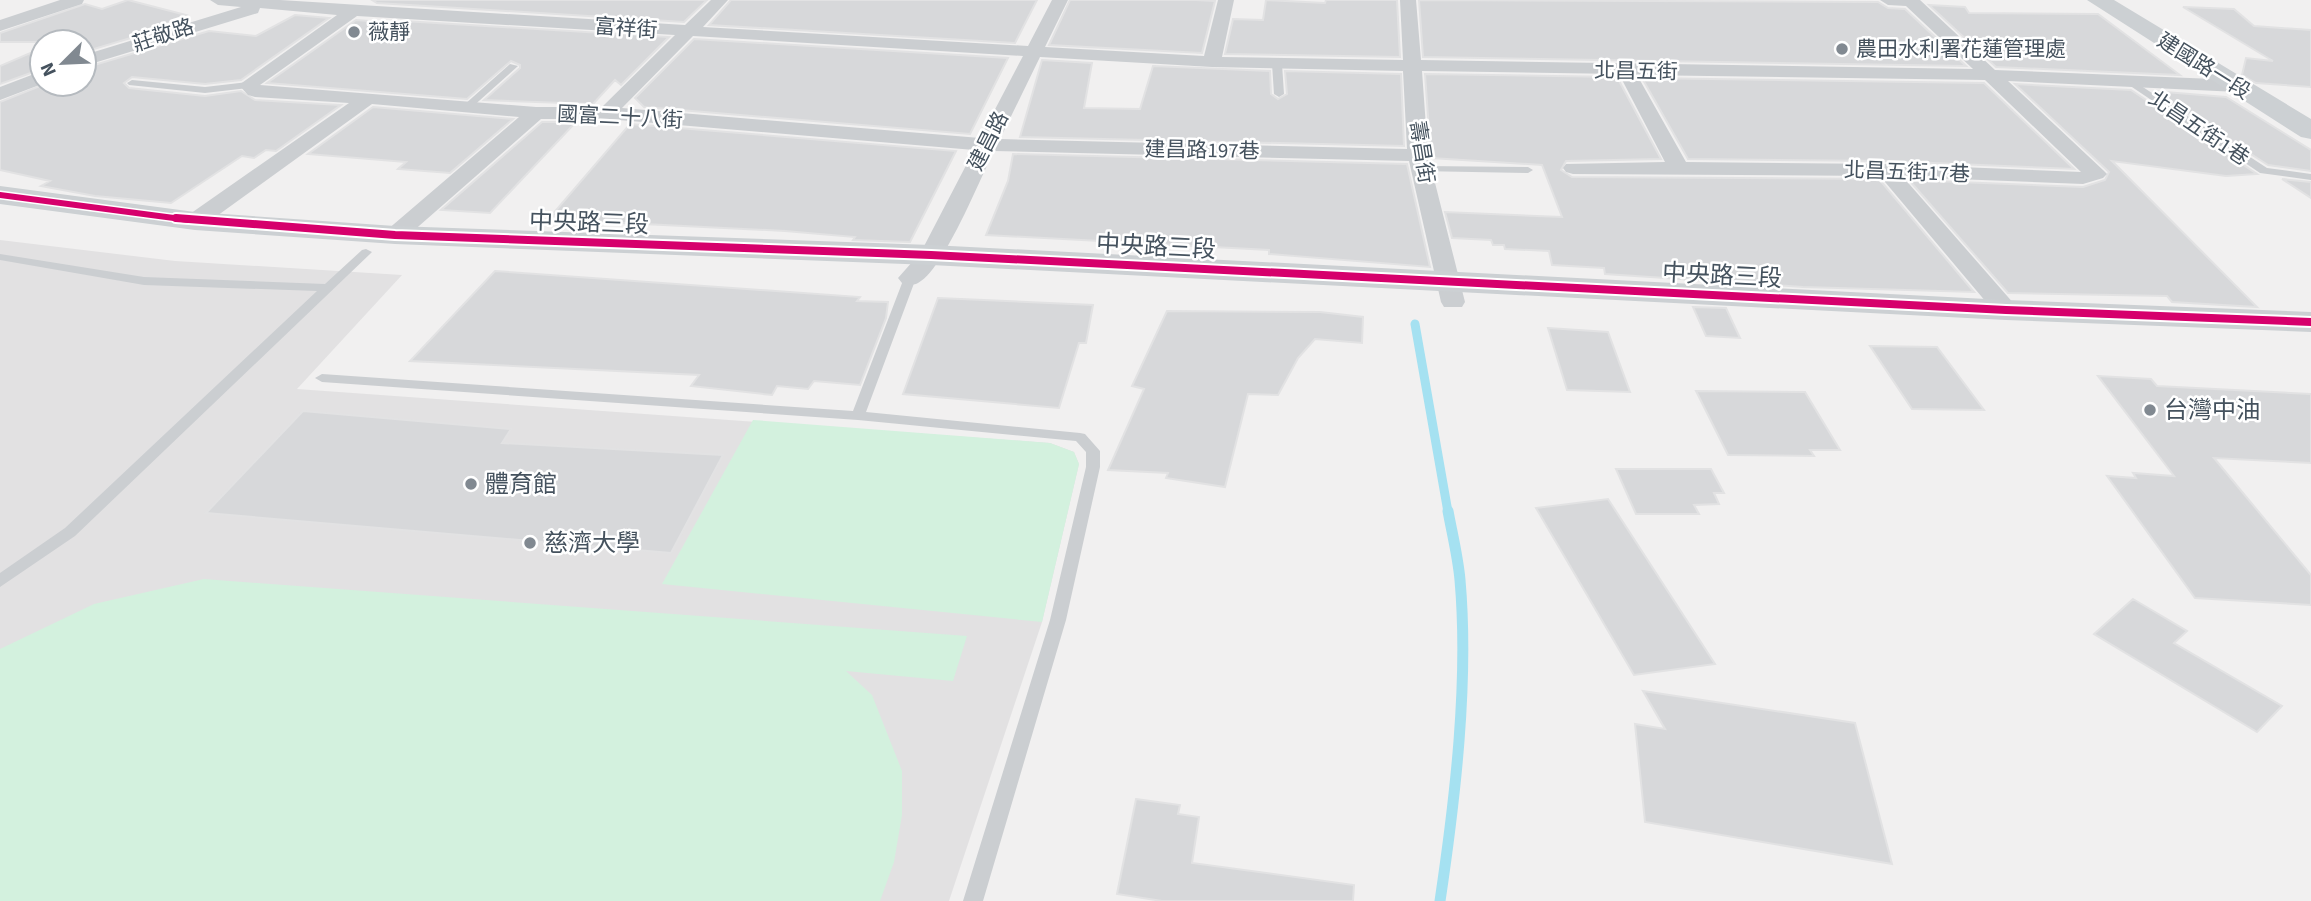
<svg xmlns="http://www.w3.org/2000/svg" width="2311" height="901" viewBox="0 0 2311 901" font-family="'Source Sans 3','Noto Sans TC',sans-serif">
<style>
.education{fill:#e2e1e2}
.green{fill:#d3f1de}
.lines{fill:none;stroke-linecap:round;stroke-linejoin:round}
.stream-far1{stroke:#a5e1f1;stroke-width:9}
.stream{stroke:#a5e1f1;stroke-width:11}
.building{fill:#d7d8da;stroke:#e2e2e3;stroke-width:2}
.lane{fill:#cbced1;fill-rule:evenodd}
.street{fill:#cbced1;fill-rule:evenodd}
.secondary{fill:#ccd0d3;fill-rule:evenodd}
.cycleway-far1-casing{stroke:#fff;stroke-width:9}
.cycleway-casing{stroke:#fff;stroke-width:12}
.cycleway-far1{stroke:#d6006c;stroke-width:6}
.cycleway{stroke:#d6006c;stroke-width:8}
.poi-dot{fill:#818991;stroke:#fff;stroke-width:2.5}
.labels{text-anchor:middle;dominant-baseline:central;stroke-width:5;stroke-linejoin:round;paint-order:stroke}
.far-street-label{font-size:21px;fill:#45525e;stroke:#fff}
.far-poi-label{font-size:21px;fill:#45525e;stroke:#fff;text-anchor:start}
.street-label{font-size:24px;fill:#45525e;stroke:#fff}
.poi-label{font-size:24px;fill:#45525e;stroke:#fff;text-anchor:start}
</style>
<rect width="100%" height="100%" fill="#f1f0f0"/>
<path class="education" d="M 0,240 L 175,261 L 402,275 L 297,389 L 1050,443 L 1074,452 L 1079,464 L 1042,622 L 949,901 L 0,901 Z"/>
<path class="green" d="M 753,420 L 1050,443 L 1074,452 L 1079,464 L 1042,622 L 662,584 Z
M 204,579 L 967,636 L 953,681 L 846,671 L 872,695 L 902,771 L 902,815 L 894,862 L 880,901 L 0,901 L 0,649 L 94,604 Z"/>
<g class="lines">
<path class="stream-far1" d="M 1415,324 L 1448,512"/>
<path class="stream" d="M 1440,901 C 1455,800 1469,682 1460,580 C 1458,557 1452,533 1448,511"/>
</g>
<path class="building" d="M 128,0 L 186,15 L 164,25 L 171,26 L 84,52 L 84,42 L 0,42 L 0,33 L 85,4 L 102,9 Z
M 372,0 L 707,0 L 684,22 L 377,3 Z
M 731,0 L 1037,0 L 1015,43 L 709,25 Z
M 1070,0 L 1196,0 L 1215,1 L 1202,53 L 1049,45 Z
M 1266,0 L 1325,3 L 1326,0 L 1397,0 L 1400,57 L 1225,54 L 1233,19 L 1263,20 Z
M 1419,0 L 1878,2 L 1888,8 L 1905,9 L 1966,66 L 1423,57 Z
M 1929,5 L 1965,7 L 1969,13 L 2098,14 L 2180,75 L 1996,67 Z
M 2183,7 L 2234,9 L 2254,26 L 2311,30 L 2311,87 L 2256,83 L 2242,75 L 2246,58 L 2273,61 Z
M 295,15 L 329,18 L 241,80 L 205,84 L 132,77 L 124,83 L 129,88 L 205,96 L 241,91 L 255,100 L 341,105 L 276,151 L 266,150 L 254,158 L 242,156 L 171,203 L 95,196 L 41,186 L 50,181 L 0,170 L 0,102 L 45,84 L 84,84 L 84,68 L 209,31 L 256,36 Z
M 356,20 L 407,24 L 403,21 L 669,37 L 621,85 L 615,80 L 593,104 L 484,100 L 520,68 L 520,65 L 511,61 L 467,99 L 267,83 Z
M 694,39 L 1008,58 L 970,134 L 644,107 L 635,98 Z
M 42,48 L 42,69 L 0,84 L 0,66 Z
M 1042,60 L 1092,63 L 1084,108 L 1140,109 L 1153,66 L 1270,71 L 1271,94 L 1278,99 L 1287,94 L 1285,71 L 1401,74 L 1404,146 L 1020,137 Z
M 1425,74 L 1617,77 L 1661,159 L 1566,161 L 1561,170 L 1572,177 L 1879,179 L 1974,292 L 1803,287 L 1605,274 L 1604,268 L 1552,265 L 1549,251 L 1505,249 L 1504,245 L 1493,245 L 1491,240 L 1452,238 L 1445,212 L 1562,217 L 1542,165 L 1431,158 Z
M 1642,78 L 1984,83 L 2074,169 L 1886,161 L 1688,159 Z
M 2015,84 L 2131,90 L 2257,174 L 2226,176 L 2112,161 L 2257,307 L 2172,302 L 2167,296 L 2008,293 L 1909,180 L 2083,187 L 2105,180 L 2109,172 Z
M 2153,91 L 2226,97 L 2311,150 L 2311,171 L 2268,165 Z
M 373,107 L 513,119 L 450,173 L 398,169 L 406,162 L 308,154 Z
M 542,122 L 576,122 L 490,213 L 441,210 Z
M 630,124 L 956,151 L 910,242 L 853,240 L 855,237 L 785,231 L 584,221 L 587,217 L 551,216 Z
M 1013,154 L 1407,164 L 1430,267 L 1269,254 L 1269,250 L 986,235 L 1008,181 Z
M 2282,179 L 2311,182 L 2311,198 Z
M 495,271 L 860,297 L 857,301 L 888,302 L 886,318 L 860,385 L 814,381 L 808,389 L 777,386 L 772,395 L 691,386 L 699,375 L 410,361 Z
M 938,298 L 1093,305 L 1086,343 L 1079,343 L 1059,408 L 903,394 Z
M 1693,307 L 1726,308 L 1740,338 L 1706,336 Z
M 1167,311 L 1320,312 L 1363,317 L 1362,343 L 1315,339 L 1298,358 L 1278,395 L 1248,394 L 1225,487 L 1166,478 L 1168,473 L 1108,470 L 1144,389 L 1132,386 Z
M 1548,328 L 1608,332 L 1630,392 L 1567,390 Z
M 1870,346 L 1937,347 L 1984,410 L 1912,409 Z
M 2098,376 L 2151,379 L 2157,386 L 2311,394 L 2311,463 L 2214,458 L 2311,575 L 2311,605 L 2195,598 L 2107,476 L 2136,478 L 2133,473 L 2174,476 Z
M 1696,391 L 1805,392 L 1840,450 L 1810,450 L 1814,456 L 1728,455 Z
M 303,411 L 511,429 L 502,443 L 723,455 L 671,553 L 206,513 Z
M 1616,469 L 1711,469 L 1724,493 L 1714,493 L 1719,504 L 1694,505 L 1699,514 L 1636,514 Z
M 1608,499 L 1715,664 L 1634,675 L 1536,508 Z
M 2133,599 L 2187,631 L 2174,643 L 2282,706 L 2257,732 L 2094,634 Z
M 1643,691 L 1855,723 L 1892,864 L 1645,822 L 1635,724 L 1665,729 Z
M 1136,799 L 1180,805 L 1178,814 L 1199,817 L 1192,863 L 1354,885 L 1353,901 L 1162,901 L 1117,894 Z"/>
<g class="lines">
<path class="lane" d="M 1277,61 L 1282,64 L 1284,94 L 1279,97 L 1274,94 L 1272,64 Z
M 510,64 L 518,66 L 470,109 L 464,109 L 464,105 Z
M 2129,78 L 2267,168 L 2311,174 L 2311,180 L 2260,173 L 2126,83 L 2124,81 Z
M 132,80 L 205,87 L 248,82 L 253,85 L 248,88 L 205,93 L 129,85 L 127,83 Z
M 1422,166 L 1528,167 L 1533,170 L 1528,173 L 1418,171 L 1418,167 Z
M 366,249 L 372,252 L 370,254 L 75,536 L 0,587 L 0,573 L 65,528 L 317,291 L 144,285 L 0,260 L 0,254 L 144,277 L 325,284 L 362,250 Z
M 910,274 L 916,278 L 866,412 L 1080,433 L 1085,434 L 1100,451 L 1100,467 L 1066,620 L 983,901 L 963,901 L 1050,620 L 1086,467 L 1086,452 L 1076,441 L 858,420 L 322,382 L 315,378 L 322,374 L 853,411 L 904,278 Z"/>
<path class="street" d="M 60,0 L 84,0 L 82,4 L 0,31 L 0,20 Z
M 210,0 L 280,0 L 685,25 L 711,0 L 728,0 L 703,27 L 1028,46 L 1052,0 L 1068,0 L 1045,47 L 1204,56 L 1218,0 L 1234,0 L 1222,57 L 1403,60 L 1400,0 L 1416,0 L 1421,60 L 1973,69 L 1906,6 L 1888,5 L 1880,0 L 1920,0 L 1995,70 L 2238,80 L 2247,86 L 2238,92 L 2008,81 L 2103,170 L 2107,174 L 2103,178 L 2083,184 L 1903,177 L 2015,305 L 2018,310 L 2015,315 L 1997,315 L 1880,176 L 1573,174 L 1566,172 L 1563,168 L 1566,164 L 1665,162 L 1619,74 L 1422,71 L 1428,155 L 1465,302 L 1462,307 L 1444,307 L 1441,302 L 1409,161 L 994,151 C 979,181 944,269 918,283 C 913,286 907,284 902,283 L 898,278 L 921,252 L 974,150 L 607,119 L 541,119 L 403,240 L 387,240 L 384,235 L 387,230 L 519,117 L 372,104 L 203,226 L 187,226 L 184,221 L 187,216 L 349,103 L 255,97 L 248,95 L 239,85 L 337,15 L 260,8 L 258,13 L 84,66 L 84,55 L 241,7 L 218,5 ZM 357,16 L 675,35 L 602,107 L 536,107 L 260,85 ZM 693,36 L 1023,56 L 980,138 L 622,108 ZM 1040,57 L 1212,67 L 1403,71 L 1407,149 L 1000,139 ZM 1637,75 L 1985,80 L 2081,172 L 1886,164 L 1686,162 Z
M 42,71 L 42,84 L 0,100 L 0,87 Z"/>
<path class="secondary" d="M 2087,0 L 2114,0 L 2311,119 L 2311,139 L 2301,137 Z
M 0,186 L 195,212 L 395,226 L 931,245 L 2006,300 L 2311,312 L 2311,332 L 2006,320 L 931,265 L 395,244 L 195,230 L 0,204 Z"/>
<g class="cycleway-far1-casing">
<path id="cycleway-far1" d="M 0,195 L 189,220"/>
</g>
<g class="cycleway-casing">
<path id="cycleway" d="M 176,218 L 395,235 L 931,255 L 2006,310 L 2311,322"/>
</g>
<use href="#cycleway-far1" class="cycleway-far1"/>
<use href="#cycleway" class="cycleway"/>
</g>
<g class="poi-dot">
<circle cx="354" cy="32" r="7"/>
<circle cx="1842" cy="49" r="7"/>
<circle cx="2150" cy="410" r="7"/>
<circle cx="471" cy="484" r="7"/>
<circle cx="530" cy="543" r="7"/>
</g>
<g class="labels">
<g class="far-street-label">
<text transform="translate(626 28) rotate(4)">富祥街</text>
<text transform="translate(163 35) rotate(-18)">莊敬路</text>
<text transform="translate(2204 66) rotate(32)">建國路一段</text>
<text transform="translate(1636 71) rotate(1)">北昌五街</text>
<text transform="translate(620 117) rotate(3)">國富二十八街</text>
<text transform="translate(2199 128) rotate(34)">北昌五街1巷</text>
<text transform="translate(988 141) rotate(-63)">建昌路</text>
<text transform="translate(1202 150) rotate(1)">建昌路197巷</text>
<text transform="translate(1422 152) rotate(81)">壽昌街</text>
<text transform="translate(1907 172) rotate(2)">北昌五街17巷</text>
</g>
<g class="far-poi-label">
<text x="368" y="32">薇靜</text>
<text x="1856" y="49">農田水利署花蓮管理處</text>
</g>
<g class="street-label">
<text transform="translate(589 223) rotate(2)">中央路三段</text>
<text transform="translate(1156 247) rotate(3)">中央路三段</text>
<text transform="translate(1722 276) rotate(3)">中央路三段</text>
</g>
<g class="poi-label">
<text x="2164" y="410">台灣中油</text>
<text x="485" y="484">體育館</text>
<text x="544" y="543">慈濟大學</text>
</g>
</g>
<g transform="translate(63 63) rotate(246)"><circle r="33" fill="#ffffff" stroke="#b5babf" stroke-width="2"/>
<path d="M0-5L12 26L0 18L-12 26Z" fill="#818991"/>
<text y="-10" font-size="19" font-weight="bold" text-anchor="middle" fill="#45525e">N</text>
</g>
</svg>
